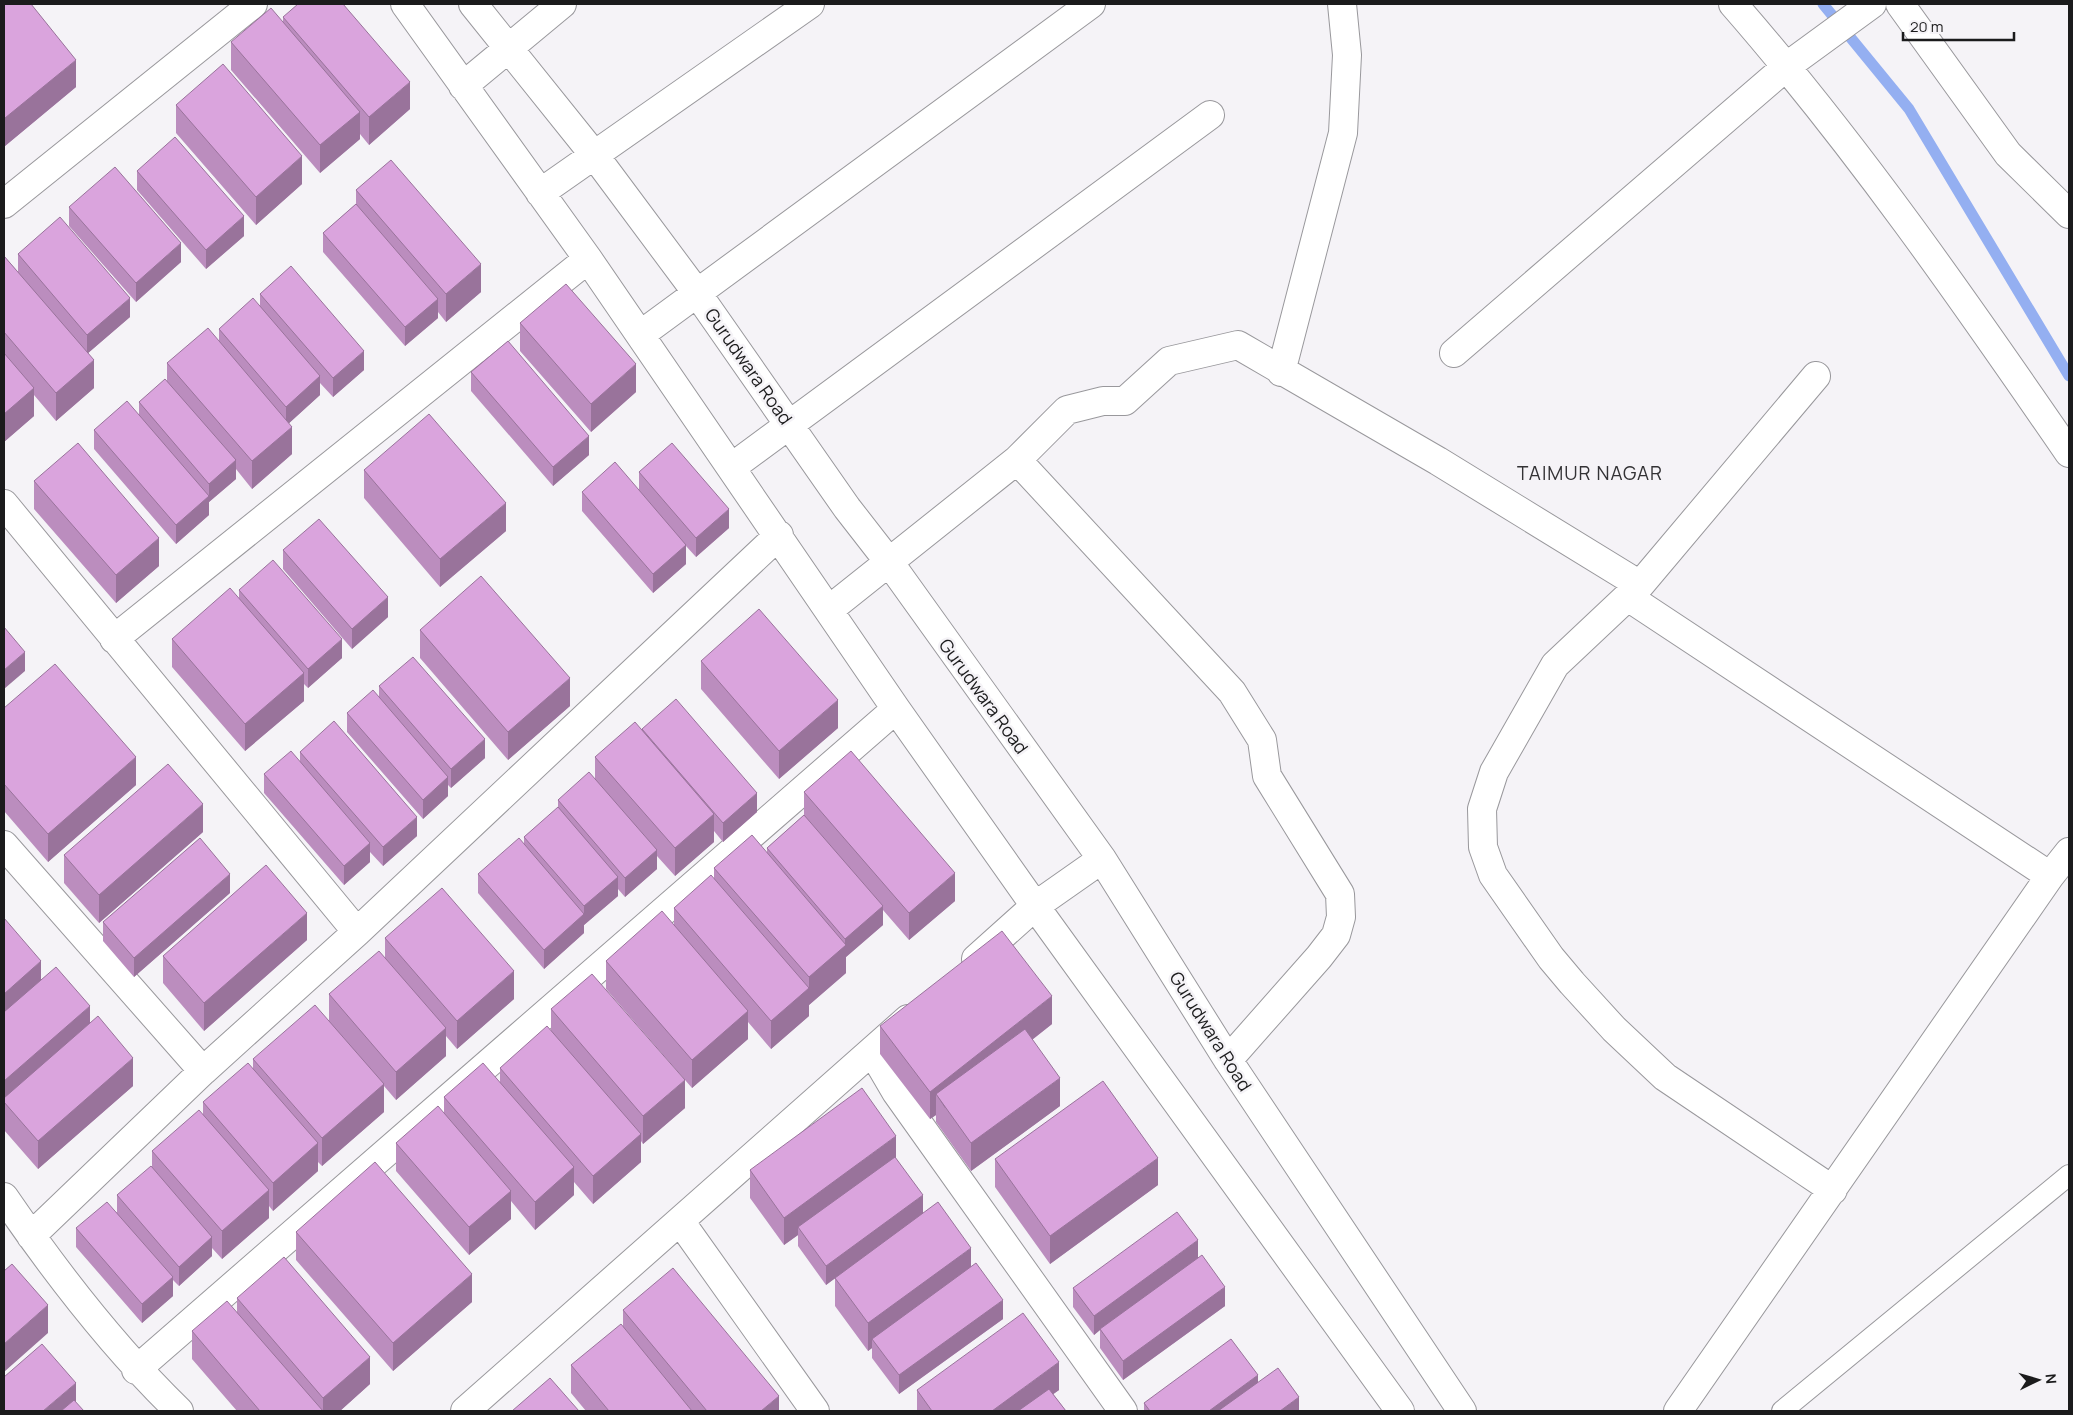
<svg xmlns="http://www.w3.org/2000/svg" width="2073" height="1415" viewBox="0 0 2073 1415" font-family="Manrope,sans-serif">
<style>
.lines{fill:none;stroke-linecap:round;stroke-linejoin:round}
.stream{stroke:#94aff1;stroke-width:11}
.lane-casing{stroke:#99989c;stroke-width:22}
.street-casing{stroke:#99989c;stroke-width:30}
.lane{stroke:#fff;stroke-width:20}
.street{stroke:#fff;stroke-width:28}
.wall{fill:#bb8dbe}
.shaded-wall{fill:#99739b}
.building{fill:#daa4dd;stroke:#99739b}
.labels{text-anchor:middle;dominant-baseline:central;stroke-width:5;stroke-linejoin:round;paint-order:stroke}
.street-label{font-size:18px;fill:#1b1b1c;stroke:#f5f3f7}
.neighbourhood-label{font-size:19px;letter-spacing:1px;fill:#333235;stroke:#f5f3f7}
</style>
<rect width="100%" height="100%" fill="#f5f3f7"/>
<g class="lines">
<path class="stream" d="M 1823,4 L 1909,109 L 2069,376"/>
<g class="lane-casing">
<path id="lane" d="M 1782,1411 L 2069,1175"/>
</g>
<g class="street-casing">
<path id="street" d="M 405,4 L 588,259 L 896,709 L 1040,913 L 1400,1411
M 473,4 L 595,156 L 697,293 L 847,508 L 889,562 L 1102,859 L 1228,1060 L 1462,1411
M 1733,4 C 1856,145 1963,299 2069,453
M 1900,4 L 2008,154 L 2069,214
M 463,86 L 562,4
M 540,193 L 810,4
M 4,204 L 253,4
M 640,335 L 1091,4
M 1454,353 L 1787,66 L 1872,4
M 1281,372 L 1343,133 L 1347,55 L 1342,4
M 1816,376 L 1640,585 L 1555,665 L 1494,772 L 1482,809 L 1483,847 L 1493,875 L 1551,958 L 1572,983 L 1614,1029 L 1665,1077 L 1833,1190
M 1017,460 L 1232,692 L 1262,740 L 1267,776 L 1340,894 L 1341,917 L 1336,935 L 1319,957 L 1228,1060
M 732,467 L 1210,115
M 4,504 L 357,932
M 1628,597 L 2050,876
M 830,609 L 1017,460 L 1067,410 L 1103,401 L 1125,401 L 1169,361 L 1238,345 L 1438,461 L 1640,585
M 114,639 L 588,259
M 4,845 L 203,1071
M 976,959 L 1035,906 L 1102,859
M 872,1051 L 896,1092 L 1123,1411
M 4,1197 C 56,1273 113,1347 179,1411
M 680,1221 L 815,1411
M 31,1236 L 203,1071 L 357,932 L 779,535
M 136,1370 L 896,709
M 465,1411 L 908,1019
M 1678,1411 L 2050,876 L 2069,852"/>
</g>
<use href="#lane" class="lane"/>
<use href="#street" class="street"/>
</g>
<path class="wall" d="M 4,4 L 76,87 L 5,146 L 4,145 Z
M 283,17 L 410,109 L 369,145 L 360,134 L 360,139 L 320,173 L 231,70 L 231,42 L 283,23 Z
M 176,105 L 302,184 L 256,225 L 176,133 Z
M 137,171 L 244,236 L 206,269 L 137,190 Z
M 356,190 L 481,292 L 446,322 L 438,312 L 438,318 L 405,346 L 323,252 L 323,233 L 356,204 Z
M 69,207 L 181,262 L 136,302 L 69,226 Z
M 18,254 L 130,317 L 88,353 L 94,388 L 56,421 L 34,395 L 34,416 L 4,442 L 4,256 L 18,272 Z
M 260,294 L 364,370 L 333,397 L 320,383 L 320,395 L 289,423 L 292,454 L 252,489 L 236,469 L 236,479 L 209,502 L 209,515 L 176,544 L 94,449 L 94,430 L 139,414 L 139,402 L 167,381 L 167,363 L 219,341 L 219,329 L 260,307 Z
M 520,323 L 636,392 L 591,432 L 520,351 Z
M 471,372 L 589,455 L 553,486 L 471,391 Z
M 364,470 L 506,531 L 440,587 L 364,498 Z
M 639,472 L 729,528 L 696,557 L 686,546 L 686,564 L 653,593 L 582,511 L 582,492 L 639,490 Z
M 34,481 L 159,566 L 116,603 L 34,509 Z
M 283,550 L 388,617 L 352,649 L 283,569 Z
M 239,590 L 342,658 L 308,688 L 304,684 L 304,701 L 245,751 L 172,667 L 172,639 L 239,598 Z
M 420,630 L 570,706 L 508,760 L 420,658 Z
M 701,661 L 838,728 L 779,779 L 701,689 Z
M 379,686 L 485,758 L 451,788 L 448,785 L 448,796 L 423,819 L 347,732 L 347,713 L 379,697 Z
M 4,708 L 136,785 L 48,862 L 4,811 Z
M 642,729 L 757,812 L 723,842 L 714,831 L 714,842 L 675,876 L 657,856 L 657,869 L 625,897 L 618,889 L 618,896 L 584,925 L 584,933 L 544,969 L 478,893 L 478,874 L 524,844 L 524,837 L 558,808 L 558,800 L 595,779 L 595,757 L 642,731 Z
M 300,752 L 417,836 L 383,866 L 370,852 L 370,862 L 344,885 L 264,793 L 264,774 L 300,762 Z
M 804,792 L 955,901 L 909,940 L 883,910 L 883,925 L 846,957 L 846,973 L 809,1005 L 809,1016 L 771,1049 L 748,1022 L 748,1039 L 692,1088 L 606,989 L 606,961 L 674,925 L 674,908 L 714,879 L 714,868 L 767,852 L 767,848 L 804,815 Z
M 203,832 L 99,923 L 64,883 L 64,855 Z
M 230,893 L 134,977 L 103,941 L 103,922 Z
M 4,918 L 41,979 L 90,1023 L 133,1086 L 38,1169 L 4,1130 Z
M 385,938 L 514,999 L 457,1049 L 446,1036 L 446,1056 L 396,1100 L 384,1086 L 384,1112 L 322,1166 L 318,1162 L 318,1171 L 273,1211 L 269,1206 L 269,1218 L 222,1259 L 212,1248 L 212,1256 L 179,1286 L 173,1280 L 173,1296 L 142,1323 L 76,1247 L 76,1228 L 117,1212 L 117,1195 L 152,1168 L 152,1151 L 203,1114 L 203,1102 L 253,1068 L 253,1059 L 329,1020 L 329,994 L 385,958 Z
M 307,940 L 204,1031 L 163,983 L 163,956 Z
M 551,1009 L 685,1108 L 643,1144 L 641,1141 L 641,1162 L 593,1204 L 574,1182 L 574,1195 L 535,1230 L 511,1201 L 511,1219 L 469,1255 L 396,1171 L 396,1143 L 444,1114 L 444,1097 L 500,1082 L 500,1068 L 551,1031 Z
M 1052,1024 L 1032,1040 L 1060,1106 L 971,1171 L 936,1122 L 936,1115 L 930,1119 L 880,1054 L 880,1026 Z
M 896,1159 L 923,1214 L 971,1267 L 1003,1319 L 899,1394 L 872,1358 L 872,1348 L 868,1351 L 835,1306 L 835,1278 L 826,1285 L 798,1246 L 798,1235 L 784,1245 L 750,1198 L 750,1170 Z
M 995,1159 L 1158,1185 L 1050,1264 L 995,1187 Z
M 296,1232 L 472,1302 L 393,1371 L 296,1260 Z
M 1198,1258 L 1225,1306 L 1123,1380 L 1100,1348 L 1100,1330 L 1094,1335 L 1073,1307 L 1073,1288 Z
M 237,1298 L 370,1384 L 340,1411 L 237,1411 L 192,1359 L 192,1331 L 237,1312 Z
M 623,1310 L 779,1411 L 586,1411 L 571,1393 L 571,1365 L 623,1327 Z
M 1258,1382 L 1299,1411 L 1144,1411 L 1144,1403 Z
M 917,1390 L 1059,1390 L 1053,1394 L 1066,1411 L 917,1411 Z"/>
<path class="shaded-wall" d="M 76,60 L 76,87 L 5,146 L 5,118 Z
M 410,82 L 410,109 L 369,145 L 369,117 Z
M 360,112 L 360,139 L 320,173 L 320,145 Z
M 302,156 L 302,184 L 256,225 L 256,197 Z
M 244,216 L 244,236 L 206,269 L 206,250 Z
M 181,243 L 181,262 L 136,302 L 136,283 Z
M 481,264 L 481,292 L 446,322 L 446,294 Z
M 130,298 L 130,317 L 87,354 L 87,335 Z
M 438,299 L 438,318 L 405,346 L 405,327 Z
M 364,351 L 364,370 L 333,397 L 333,378 Z
M 94,360 L 94,388 L 56,421 L 56,393 Z
M 636,364 L 636,392 L 591,432 L 591,404 Z
M 320,376 L 320,395 L 286,426 L 286,407 Z
M 34,388 L 34,416 L 4,442 L 4,414 Z
M 292,427 L 292,454 L 252,489 L 252,461 Z
M 589,436 L 589,455 L 553,486 L 553,467 Z
M 236,460 L 236,479 L 209,502 L 209,515 L 176,544 L 176,525 L 209,496 L 209,484 Z
M 506,503 L 506,531 L 440,587 L 440,559 Z
M 729,509 L 729,528 L 696,557 L 696,538 Z
M 159,538 L 159,566 L 116,603 L 116,575 Z
M 686,545 L 686,564 L 653,593 L 653,574 Z
M 388,597 L 388,617 L 352,649 L 352,629 Z
M 342,639 L 342,658 L 308,688 L 308,669 Z
M 25,652 L 25,671 L 4,689 L 4,670 Z
M 304,673 L 304,701 L 245,751 L 245,724 Z
M 570,678 L 570,706 L 508,760 L 508,732 Z
M 838,700 L 838,728 L 779,779 L 779,751 Z
M 485,739 L 485,758 L 451,788 L 451,769 Z
M 136,757 L 136,785 L 48,862 L 48,834 Z
M 448,777 L 448,796 L 423,819 L 423,800 Z
M 757,793 L 757,812 L 723,842 L 723,823 Z
M 203,804 L 203,832 L 99,923 L 99,895 Z
M 714,814 L 714,842 L 675,876 L 675,848 Z
M 417,817 L 417,836 L 383,866 L 383,847 Z
M 370,843 L 370,862 L 344,885 L 344,866 Z
M 657,850 L 657,869 L 625,897 L 625,878 Z
M 955,873 L 955,901 L 909,940 L 909,913 Z
M 230,874 L 230,893 L 134,977 L 134,958 Z
M 618,877 L 618,896 L 584,925 L 584,933 L 544,969 L 544,950 L 584,914 L 584,906 Z
M 883,906 L 883,925 L 846,957 L 846,973 L 809,1005 L 809,1016 L 771,1049 L 771,1021 L 809,988 L 809,977 L 845,945 L 845,939 Z
M 307,913 L 307,940 L 204,1031 L 204,1003 Z
M 41,961 L 41,989 L 4,1022 L 4,994 Z
M 514,971 L 514,999 L 457,1049 L 457,1021 Z
M 1052,996 L 1052,1024 L 945,1108 L 936,1094 L 936,1115 L 930,1119 L 930,1092 Z
M 90,1006 L 90,1034 L 4,1102 L 4,1081 Z
M 748,1011 L 748,1039 L 692,1088 L 692,1060 Z
M 446,1028 L 446,1056 L 396,1100 L 396,1072 Z
M 133,1058 L 133,1086 L 38,1169 L 38,1141 Z
M 1060,1078 L 1060,1106 L 971,1171 L 971,1143 Z
M 685,1080 L 685,1108 L 643,1144 L 643,1116 Z
M 384,1084 L 384,1112 L 322,1166 L 322,1138 Z
M 641,1134 L 641,1162 L 593,1204 L 593,1176 Z
M 896,1136 L 896,1164 L 798,1227 L 798,1235 L 784,1245 L 784,1218 Z
M 318,1143 L 318,1171 L 273,1211 L 273,1183 Z
M 1158,1158 L 1158,1185 L 1050,1264 L 1050,1236 Z
M 574,1167 L 574,1195 L 535,1230 L 535,1202 Z
M 269,1190 L 269,1218 L 222,1259 L 222,1231 Z
M 511,1191 L 511,1219 L 469,1255 L 469,1227 Z
M 923,1195 L 923,1214 L 826,1285 L 826,1266 Z
M 212,1237 L 212,1256 L 179,1286 L 179,1267 Z
M 1198,1240 L 1198,1259 L 1100,1329 L 1100,1330 L 1094,1335 L 1094,1316 Z
M 971,1248 L 971,1276 L 872,1339 L 872,1348 L 868,1351 L 868,1323 Z
M 472,1274 L 472,1302 L 393,1371 L 393,1343 Z
M 173,1277 L 173,1296 L 142,1323 L 142,1304 Z
M 1225,1287 L 1225,1306 L 1123,1380 L 1123,1361 Z
M 1003,1300 L 1003,1319 L 899,1394 L 899,1375 Z
M 48,1305 L 48,1333 L 4,1372 L 4,1344 Z
M 370,1357 L 370,1384 L 340,1411 L 323,1411 L 323,1398 Z
M 1059,1362 L 1059,1390 L 1030,1411 L 992,1411 Z
M 1258,1375 L 1258,1394 L 1235,1411 L 1209,1411 Z
M 76,1383 L 76,1402 L 65,1411 L 43,1411 Z
M 779,1396 L 779,1411 L 761,1411 Z
M 1299,1397 L 1299,1411 L 1280,1411 Z"/>
<path class="building" d="M 4,4 L 31,4 L 76,60 L 5,118 L 4,117 Z
M 298,4 L 343,4 L 410,82 L 369,117 L 283,17 Z
M 271,8 L 360,112 L 320,145 L 231,42 Z
M 223,64 L 302,156 L 256,197 L 176,105 Z
M 175,137 L 244,216 L 206,250 L 137,171 Z
M 391,160 L 481,264 L 446,294 L 356,190 Z
M 115,167 L 181,243 L 136,283 L 69,207 Z
M 356,204 L 438,299 L 405,327 L 323,233 Z
M 60,217 L 130,298 L 87,335 L 18,254 Z
M 4,256 L 94,360 L 56,393 L 4,332 Z
M 291,266 L 364,351 L 333,378 L 260,294 Z
M 566,284 L 636,364 L 591,404 L 520,323 Z
M 253,298 L 320,376 L 286,407 L 219,329 Z
M 208,328 L 292,427 L 252,461 L 167,363 Z
M 508,341 L 589,436 L 553,467 L 471,372 Z
M 4,353 L 34,388 L 4,414 Z
M 165,379 L 236,460 L 209,484 L 139,402 Z
M 127,401 L 209,496 L 176,525 L 94,430 Z
M 429,414 L 506,503 L 440,559 L 364,470 Z
M 78,443 L 159,538 L 116,575 L 34,481 Z
M 672,443 L 729,509 L 696,538 L 639,472 Z
M 615,462 L 686,545 L 653,574 L 582,492 Z
M 319,519 L 388,597 L 352,629 L 283,550 Z
M 273,560 L 342,639 L 308,669 L 239,590 Z
M 481,576 L 570,678 L 508,732 L 420,630 Z
M 230,588 L 304,673 L 245,724 L 172,639 Z
M 759,609 L 838,700 L 779,751 L 701,661 Z
M 4,627 L 25,652 L 4,670 Z
M 413,657 L 485,739 L 451,769 L 379,686 Z
M 55,664 L 136,757 L 48,834 L 4,784 L 4,708 Z
M 373,690 L 448,777 L 423,800 L 347,713 Z
M 676,699 L 757,793 L 723,823 L 642,729 Z
M 334,721 L 417,817 L 383,847 L 300,752 Z
M 635,722 L 714,814 L 675,848 L 595,757 Z
M 291,751 L 370,843 L 344,866 L 264,774 Z
M 851,751 L 955,873 L 909,913 L 804,792 Z
M 168,764 L 203,804 L 99,895 L 64,855 Z
M 589,772 L 657,850 L 625,878 L 558,800 Z
M 558,807 L 618,877 L 584,906 L 524,837 Z
M 804,815 L 883,906 L 845,939 L 767,848 Z
M 752,835 L 846,945 L 809,977 L 714,868 Z
M 200,838 L 230,874 L 134,958 L 103,922 Z
M 519,838 L 584,914 L 544,950 L 478,874 Z
M 266,865 L 307,913 L 204,1003 L 163,956 Z
M 711,875 L 809,988 L 771,1021 L 674,908 Z
M 442,888 L 514,971 L 457,1021 L 385,938 Z
M 662,911 L 748,1011 L 692,1060 L 606,961 Z
M 4,918 L 41,961 L 4,994 Z
M 1002,931 L 1052,996 L 930,1092 L 880,1026 Z
M 379,951 L 446,1028 L 396,1072 L 329,994 Z
M 56,967 L 90,1006 L 4,1081 L 4,1012 Z
M 592,974 L 685,1080 L 643,1116 L 551,1009 Z
M 315,1005 L 384,1084 L 322,1138 L 253,1059 Z
M 98,1016 L 133,1058 L 38,1141 L 4,1102 L 4,1098 Z
M 547,1026 L 641,1134 L 593,1176 L 500,1068 Z
M 1025,1029 L 1060,1078 L 971,1143 L 936,1094 Z
M 248,1063 L 318,1143 L 273,1183 L 203,1102 Z
M 483,1063 L 574,1167 L 535,1202 L 444,1097 Z
M 1103,1081 L 1158,1158 L 1050,1236 L 995,1159 Z
M 862,1088 L 896,1136 L 784,1218 L 750,1170 Z
M 438,1106 L 511,1191 L 469,1227 L 396,1143 Z
M 199,1110 L 269,1190 L 222,1231 L 152,1151 Z
M 895,1157 L 923,1195 L 826,1266 L 798,1227 Z
M 375,1162 L 472,1274 L 393,1343 L 296,1232 Z
M 151,1166 L 212,1237 L 179,1267 L 117,1195 Z
M 107,1202 L 173,1277 L 142,1304 L 76,1228 Z
M 938,1202 L 971,1248 L 868,1323 L 835,1278 Z
M 1177,1212 L 1198,1240 L 1094,1316 L 1073,1288 Z
M 1202,1255 L 1225,1287 L 1123,1361 L 1100,1329 Z
M 284,1257 L 370,1357 L 323,1398 L 237,1298 Z
M 976,1263 L 1003,1300 L 899,1375 L 872,1339 Z
M 12,1264 L 48,1305 L 4,1344 L 4,1271 Z
M 673,1268 L 779,1396 L 761,1411 L 707,1411 L 623,1310 Z
M 227,1301 L 323,1411 L 260,1411 L 192,1331 Z
M 1023,1313 L 1059,1362 L 992,1411 L 932,1411 L 917,1390 Z
M 621,1324 L 692,1411 L 609,1411 L 571,1365 Z
M 1231,1339 L 1258,1375 L 1209,1411 L 1150,1411 L 1144,1403 Z
M 42,1344 L 76,1383 L 43,1411 L 4,1411 L 4,1377 Z
M 1278,1368 L 1299,1397 L 1280,1411 L 1218,1411 Z
M 550,1378 L 579,1411 L 512,1411 Z
M 1049,1389 L 1066,1411 L 1018,1411 Z
M 74,1400 L 84,1411 L 61,1411 Z"/>
<g class="labels">
<g class="street-label">
<text transform="translate(749 366) rotate(55)">Gurudwara Road</text>
<text transform="translate(984 696) rotate(54)">Gurudwara Road</text>
<text transform="translate(1211 1031) rotate(58)">Gurudwara Road</text>
</g>
<g class="neighbourhood-label">
<text x="1590" y="473">TAIMUR NAGAR</text>
</g>
</g>
<rect width="2073" height="1415" fill="none" stroke="#1b1b1c" stroke-width="10"/>
<g transform="translate(2038 1380) rotate(85)" stroke="#f5f3f7" stroke-width="4" paint-order="stroke">
<path d="M0-4L9 19L0 12L-9 19Z" fill="#1b1b1c"/>
<text y="-8" font-size="14" font-weight="bold" text-anchor="middle" fill="#1b1b1c">N</text>
</g>
<path d="M1903 32v8h111v-8" fill="none" stroke="#1b1b1c" stroke-width="2.5"/>
<text x="1910" y="32" font-size="15" fill="#1b1b1c" stroke="#f5f3f7" stroke-width="4" paint-order="stroke">20 m</text>
</svg>
